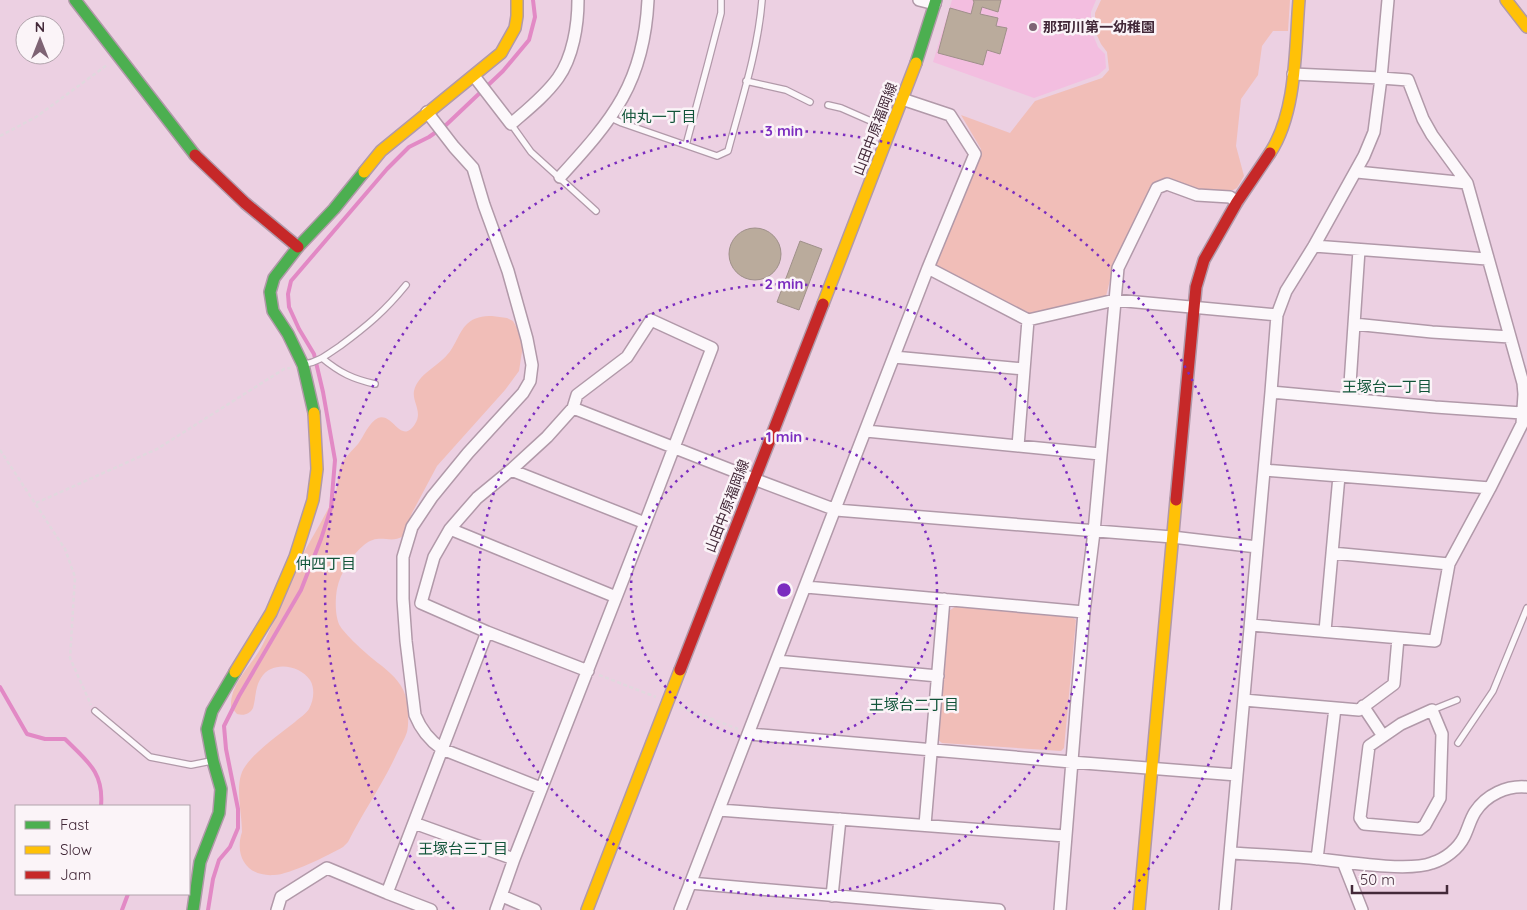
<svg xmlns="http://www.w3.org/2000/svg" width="1527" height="910" viewBox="0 0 1527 910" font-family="Quicksand,'Noto Sans JP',sans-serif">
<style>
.built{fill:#f3bee0}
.green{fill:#f1beb8}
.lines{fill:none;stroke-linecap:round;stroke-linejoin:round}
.stream{stroke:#e289c5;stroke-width:4}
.building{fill:#baab9c;stroke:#9f908a}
.lane-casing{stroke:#b199a9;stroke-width:8}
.street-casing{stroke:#b199a9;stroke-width:14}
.fast-casing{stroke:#b199a9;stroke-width:14}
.slow-casing{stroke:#b199a9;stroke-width:14}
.jam-casing{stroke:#b199a9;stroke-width:14}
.path{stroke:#e1d8de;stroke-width:2.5;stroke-dasharray:4 2.5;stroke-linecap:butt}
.lane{stroke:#fcf8fb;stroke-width:5.5}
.street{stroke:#fcf8fb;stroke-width:11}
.fast{stroke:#4caf50;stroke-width:11}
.slow{stroke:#ffc107;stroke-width:11}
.jam{stroke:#c62828;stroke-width:11}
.ring{fill:none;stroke:#7b2cbf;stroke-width:2.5;stroke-dasharray:2.5 5}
.poi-dot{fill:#7e6374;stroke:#fbf4f8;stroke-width:2}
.labels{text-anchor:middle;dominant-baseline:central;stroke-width:5;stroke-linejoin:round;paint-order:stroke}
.poi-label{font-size:14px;font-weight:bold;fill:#432939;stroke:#fbf4f8;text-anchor:start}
.street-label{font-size:14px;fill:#432939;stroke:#fbf4f8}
.neighbourhood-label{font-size:15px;fill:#115439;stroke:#fbf4f8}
.centre{fill:#7b2cbf;stroke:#fbf4f8;stroke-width:2.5}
.ring-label{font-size:15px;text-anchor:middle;font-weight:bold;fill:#7b2cbf;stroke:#fbf4f8;stroke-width:5;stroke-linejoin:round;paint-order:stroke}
</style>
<rect width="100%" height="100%" fill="#ecd0e2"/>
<path class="built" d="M 952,0 L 1096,0 L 1091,12 L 1091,30 L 1098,47 L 1105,54 L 1106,68 L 1098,75 L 1034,98 L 933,62 Z"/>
<path class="green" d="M 1101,0 L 1290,0 L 1288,31 L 1273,31 L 1262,46 L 1258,75 L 1241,99 L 1236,146 L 1244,176 L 1237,188 L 1233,190 L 1203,192 L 1165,180 L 1152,185 L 1115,260 L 1106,296 L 1033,315 L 935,267 L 981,149 L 961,115 L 1010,133 L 1035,101 L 1102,78 L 1109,70 L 1107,52 L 1101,44 L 1095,31 L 1095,13 Z
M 492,316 L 507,318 L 513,321 L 517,328 L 523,345 L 519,371 L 505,390 L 437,466 L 412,513 L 403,536 C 390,545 380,532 364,545 C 352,555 340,573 337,589 C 335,600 335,617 340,626 C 347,637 371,658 382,666 C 394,676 404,685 407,702 C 408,710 409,724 407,732 C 405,739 400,746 397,753 C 383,784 363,812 348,842 L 343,847 C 329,855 289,875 274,875 C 247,877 234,856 242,832 C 242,815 236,790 241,775 C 245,758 281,733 295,722 C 299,718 306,714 309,709 C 314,700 315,688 310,680 C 299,664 271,661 261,678 C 255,687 256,698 253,708 C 250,714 244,716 237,714 L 231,707 C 230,682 253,665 263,644 C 277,616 288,586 301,558 C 309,542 319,527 327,511 C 331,504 335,495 337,487 C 338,480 338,472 341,465 C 345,457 352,451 358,444 C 364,436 369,422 378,418 C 393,412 401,446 415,424 C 423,412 412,402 414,391 C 418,374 437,367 447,355 C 455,347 459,331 467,324 C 474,317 483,316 492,316 Z
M 956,606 L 1072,617 L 1076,620 L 1064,748 L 1061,751 L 942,743 L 937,739 L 949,611 Z"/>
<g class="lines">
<path class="stream" d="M 0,687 L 27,734 L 45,739 L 65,739 C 87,761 104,772 101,806
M 122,910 L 128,894
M 208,910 L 213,879 L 219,860 L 230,847 L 238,828 L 238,809 L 226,749 L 224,726 L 239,696 L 301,590 L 321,539 L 331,508 L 335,460 L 323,392 L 314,354 L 299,329 L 289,307 L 288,294 L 291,281 L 387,169 L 409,147 L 429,137 L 446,125 L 503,71 L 529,40 L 535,17 L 533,0"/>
</g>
<path class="building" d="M 973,0 L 1001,0 L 998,12 L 982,7 L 980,14 L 998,18 L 996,26 L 1007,28 L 1000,54 L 987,50 L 983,65 L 938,53 L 950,8 L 971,14 L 974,2 Z
M729 254a26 26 0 1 1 52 0a26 26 0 1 1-52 0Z
M 800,241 L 822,249 L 799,310 L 777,302 Z"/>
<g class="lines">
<g class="lane-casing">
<path id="lane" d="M 746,81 L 786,90 L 810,102
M 828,105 L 841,108 L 889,129
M 611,118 L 622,123 L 717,156 L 728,151 C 741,102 758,51 762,0
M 511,124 L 531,152 L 596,211
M 686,145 L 708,63 L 721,13 L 721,0
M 322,358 C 340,373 353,379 375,384
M 305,364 C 319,362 329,353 340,346 C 367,326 385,311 406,285
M 1432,710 L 1457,700
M 95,711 L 150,757 L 191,765 L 211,761
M 1458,743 L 1493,691 L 1527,608"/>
</g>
<g class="street-casing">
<path id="street" d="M 919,0 L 935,4
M 1293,74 L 1381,78 L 1388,0
M 474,76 L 511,124 C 527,110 545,96 558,78 C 573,57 578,25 578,0
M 427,112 L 454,147 L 473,168 L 484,205 L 508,271 L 527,339 L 532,365 L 530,381 L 523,393 L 468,453 L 432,497 L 412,527 L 403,557 L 403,599 L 406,641 L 415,715 C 421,730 429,740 442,749 L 541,788
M 1357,172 L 1467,183 L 1432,135 L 1423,119 L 1408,80 L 1381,78 L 1374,132 L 1364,156 L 1314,246 L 1286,291 L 1277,315 L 1271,392 L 1435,407 L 1522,413
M 560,177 C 613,119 644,83 648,0
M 1314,246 L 1487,259
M 928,268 L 1028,320 L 1018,446
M 1028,320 L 1115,300 L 1277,315
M 1354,324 L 1432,332 L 1510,337
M 894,357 L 1024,369
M 1349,399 L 1359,250
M 573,408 L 754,479 L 836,510 L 1172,537 L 1257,547
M 866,431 L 1100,454
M 511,470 L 645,523
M 1265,470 L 1490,488 L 1522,424 L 1524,394 L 1523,383 L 1467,183
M 450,529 L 616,597
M 1332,553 L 1449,564
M 806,587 L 1084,612
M 1251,625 L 1435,641 L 1449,564 L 1490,488
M 1325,631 L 1339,476
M 487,632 L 421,603 L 434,557 L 450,529 L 477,498 L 511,470 L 547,437 L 573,408 L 577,395 L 627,357 L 651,320 L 712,348 L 645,523 L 514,859 L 496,910
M 777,661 L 938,676
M 1244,700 L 1359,710 L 1394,684 L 1398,638
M 1363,706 L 1383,736
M 1432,710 L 1442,734 L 1440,798 L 1425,825 L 1420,829 L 1364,824 L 1360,818 L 1369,746 L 1401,724 Z
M 749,734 L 1071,762 L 1237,775
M 719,810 L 1065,836
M 414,823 L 514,859
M 925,825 L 944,599
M 1231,853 C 1260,855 1290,856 1319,859 C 1345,862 1409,872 1432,863 C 1445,859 1458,849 1464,837 C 1468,829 1470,820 1475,812 C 1486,795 1507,785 1527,787
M 1317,859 L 1335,708
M 1343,862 L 1362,910
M 690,883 L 999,910
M 387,893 L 431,910
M 502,896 L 535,910
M 832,896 L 840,819
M 277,910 L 281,897 L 327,868 L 387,893 L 487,632 L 588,671
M 680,910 L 928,268 L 975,154 L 950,115 L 902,99
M 1060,910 L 1084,612 L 1094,532 L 1118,268 L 1157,188 L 1167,184 L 1197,195 L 1230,197 L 1237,202
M 1225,910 L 1271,392"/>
</g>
<g class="fast-casing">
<path id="fast" d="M 75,0 L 195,155
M 916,63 L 936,0
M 314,413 L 303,365 L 288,334 L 273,311 L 270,292 L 274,278 L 298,247 L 334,209 L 364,172
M 193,910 L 200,862 L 219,813 L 221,789 L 213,761 L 207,729 L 212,711 L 235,672"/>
</g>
<g class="slow-casing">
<path id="slow" d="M 1506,0 L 1527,27
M 1270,153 C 1297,112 1295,48 1299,0
M 364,172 L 381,151 L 501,53 L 515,28 L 517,16 L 517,0
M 823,304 L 916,63
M 235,672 L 271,613 L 295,557 L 313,500 L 317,469 L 314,413
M 587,910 L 680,670
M 1139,910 L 1176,500"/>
</g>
<g class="jam-casing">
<path id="jam" d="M 195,155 L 245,203 L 298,247
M 1176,500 L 1196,287 L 1204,260 L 1237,202 L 1270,153
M 680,670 L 823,304"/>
</g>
<path class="path" d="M 0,136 L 36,117 L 107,65
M 0,450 L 65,549 L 75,577 L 70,658 L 91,705
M 36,503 L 157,449 L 284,369 L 290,368
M 599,675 L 656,697
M 680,707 L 738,729"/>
<use href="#lane" class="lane"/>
<use href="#street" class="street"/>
<use href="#fast" class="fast"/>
<use href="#slow" class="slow"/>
<use href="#jam" class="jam"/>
</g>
<g class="ring">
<circle cx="784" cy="590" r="153"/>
<circle cx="784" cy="590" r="306"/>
<path d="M454 909A459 459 0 1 1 1114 909"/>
</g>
<circle class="poi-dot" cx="1033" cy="27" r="5"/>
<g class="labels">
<g class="poi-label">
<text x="1043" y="27">那珂川第一幼稚園</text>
</g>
<g class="street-label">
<text transform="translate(875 129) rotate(-69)">山田中原福岡線</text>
<text transform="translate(727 506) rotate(-69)">山田中原福岡線</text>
</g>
<g class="neighbourhood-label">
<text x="659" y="116">仲丸一丁目</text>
<text x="1387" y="386">王塚台一丁目</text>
<text x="326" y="563">仲四丁目</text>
<text x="914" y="704">王塚台二丁目</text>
<text x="463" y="848">王塚台三丁目</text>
</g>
</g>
<circle cx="784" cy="590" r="8" class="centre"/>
<g class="ring-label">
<text x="784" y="136">3 min</text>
<text x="784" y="289">2 min</text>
<text x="784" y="442">1 min</text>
</g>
<rect x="15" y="805" width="175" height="90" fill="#fbf4f8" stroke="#b1a3ac"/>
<rect x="25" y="821" width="25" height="8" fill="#4caf50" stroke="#b1a3ac"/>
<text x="60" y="830" font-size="15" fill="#432939">Fast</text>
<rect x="25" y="846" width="25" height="8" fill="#ffc107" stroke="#b1a3ac"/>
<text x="60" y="855" font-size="15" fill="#432939">Slow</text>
<rect x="25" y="871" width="25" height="8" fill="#c62828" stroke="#b1a3ac"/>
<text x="60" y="880" font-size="15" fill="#432939">Jam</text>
<g transform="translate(40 40)"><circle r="24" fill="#fbf4f8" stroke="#b1a3ac"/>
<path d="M0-4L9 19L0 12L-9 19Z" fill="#7e6374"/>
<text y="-8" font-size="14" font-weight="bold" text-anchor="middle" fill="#432939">N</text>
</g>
<path d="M1352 885v8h95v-8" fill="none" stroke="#432939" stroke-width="2.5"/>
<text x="1360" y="885" font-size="15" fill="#432939" stroke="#fbf4f8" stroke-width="4" paint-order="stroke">50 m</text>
</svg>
